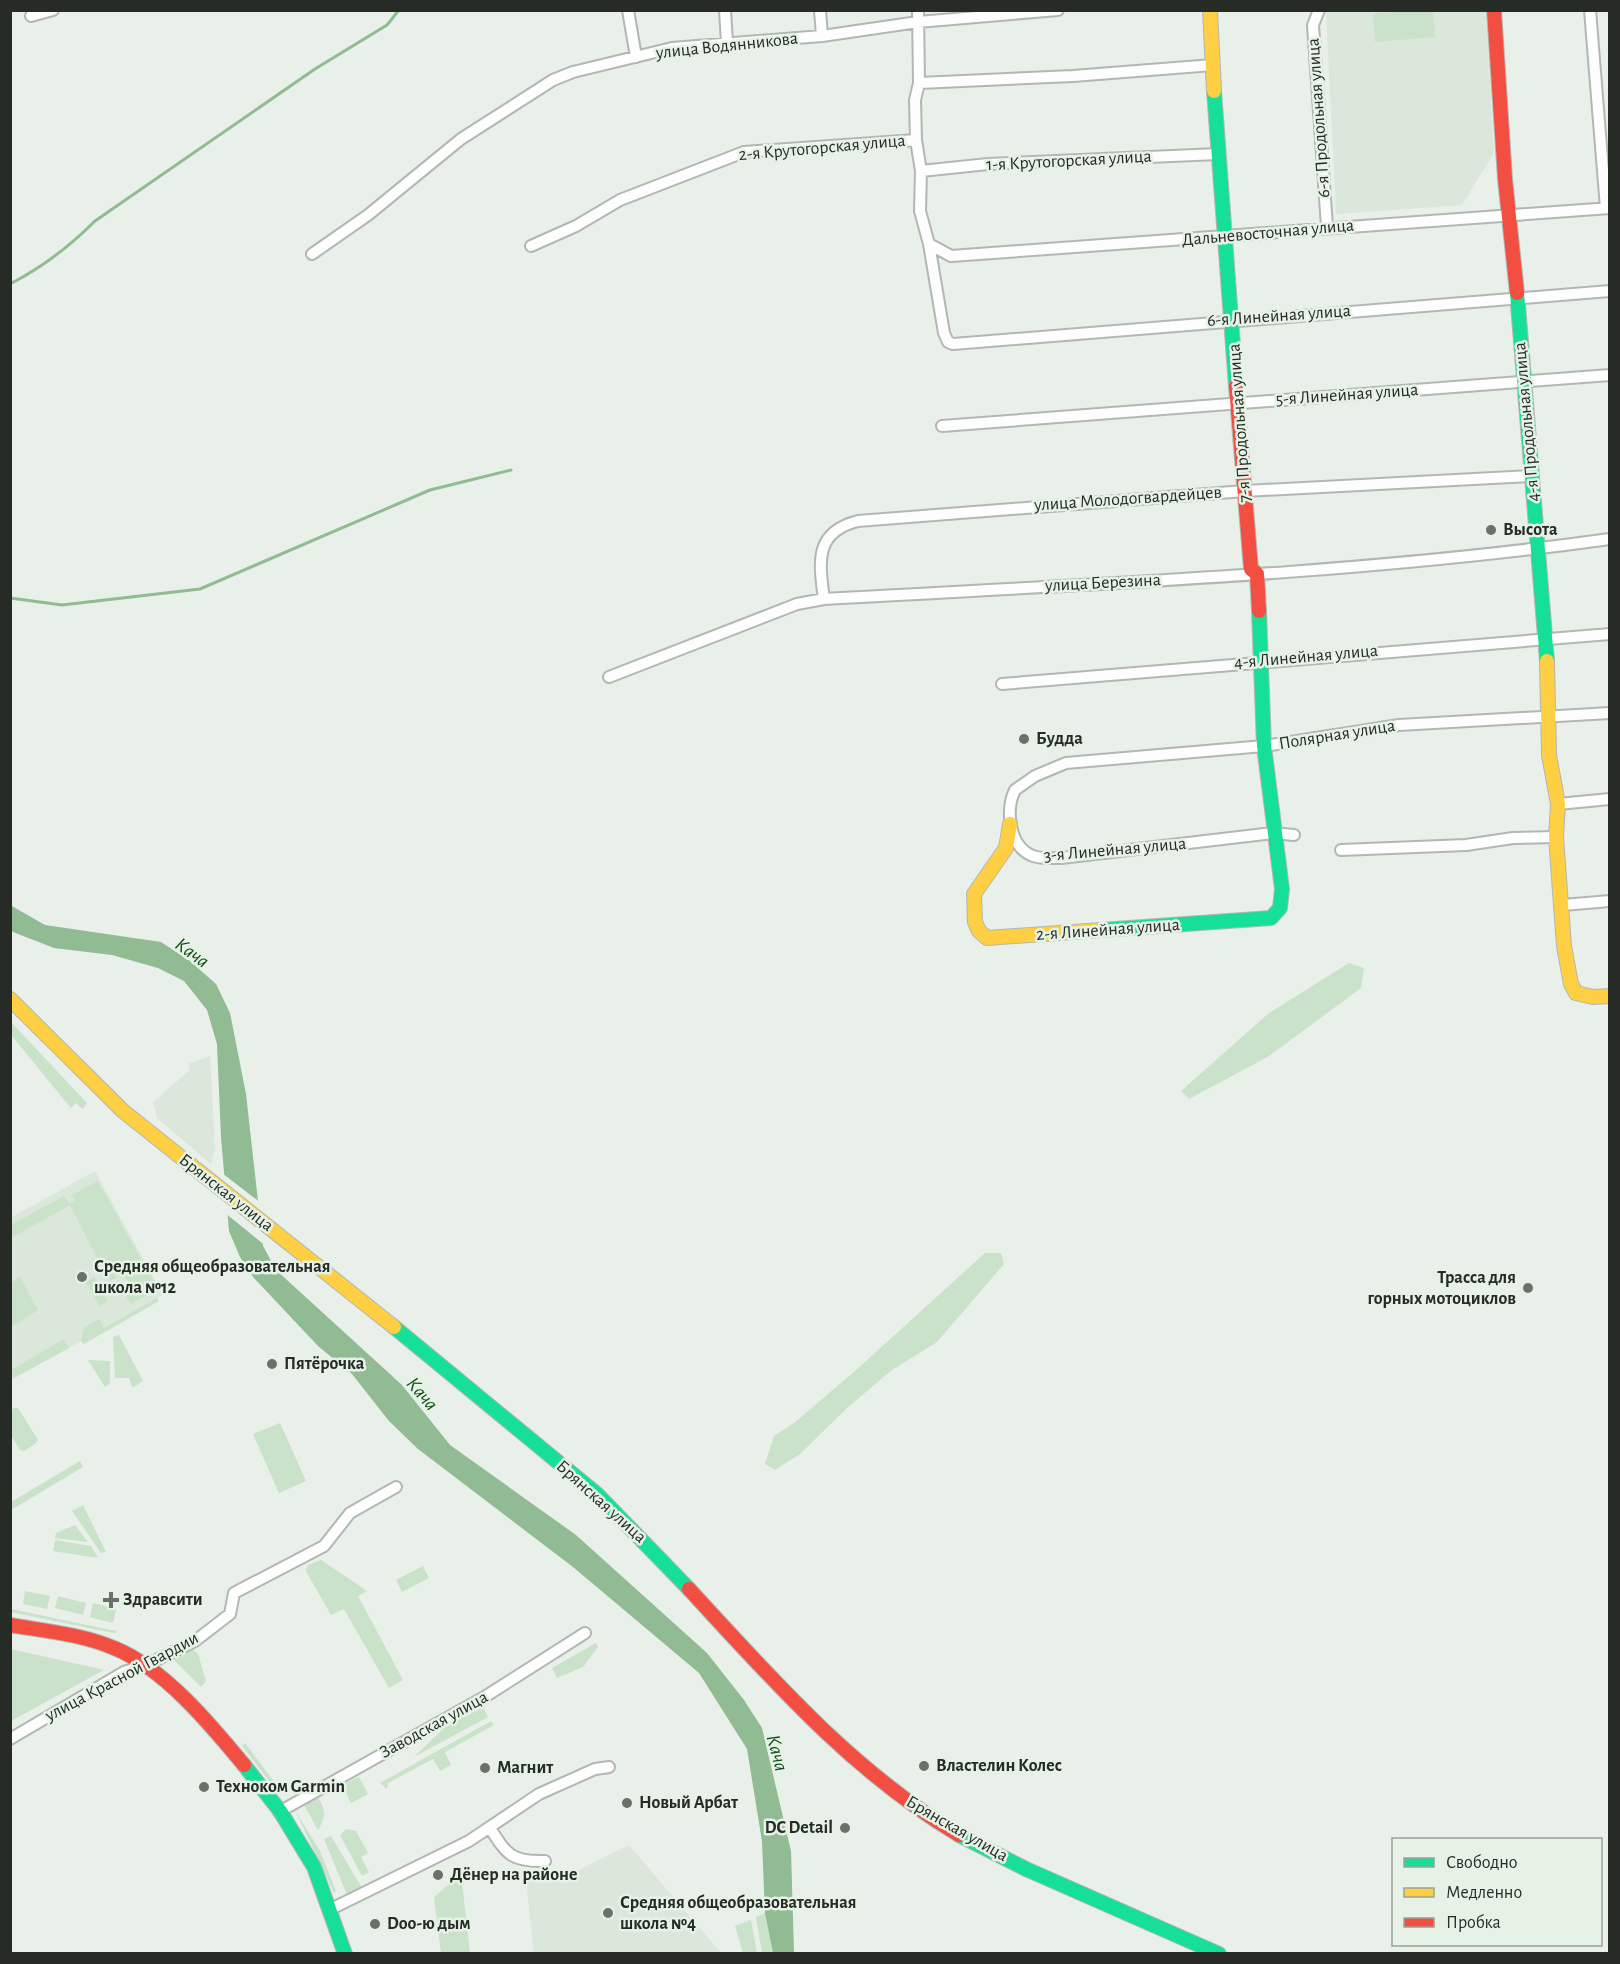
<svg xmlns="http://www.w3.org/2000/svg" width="1620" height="1964" viewBox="0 0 1620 1964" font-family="'Alegreya Sans',sans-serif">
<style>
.built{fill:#dbe7db}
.green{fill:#cae1ca}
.water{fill:#91bb92}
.pier{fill:#e9efe9}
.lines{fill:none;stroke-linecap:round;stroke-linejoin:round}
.stream{stroke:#91bb92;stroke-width:3}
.street-casing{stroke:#b3b7b3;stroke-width:14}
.fast-casing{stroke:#b3b7b3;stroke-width:16}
.slow-casing{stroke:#b3b7b3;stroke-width:16}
.jam-casing{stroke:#b3b7b3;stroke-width:16}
.street{stroke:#fcfdfc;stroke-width:10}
.fast{stroke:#16e098;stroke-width:14}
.slow{stroke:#ffcf43;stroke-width:14}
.jam{stroke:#f24e42;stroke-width:14}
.poi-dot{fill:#6a706a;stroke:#e6f2e6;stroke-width:2}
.labels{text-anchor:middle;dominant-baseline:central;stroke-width:5;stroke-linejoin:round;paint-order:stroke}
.street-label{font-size:18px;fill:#262b26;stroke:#e6f2e6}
.poi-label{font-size:18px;font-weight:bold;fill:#262b26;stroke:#e6f2e6;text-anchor:start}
.water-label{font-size:20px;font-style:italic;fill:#104f18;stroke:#e6f2e6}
</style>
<rect width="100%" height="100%" fill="#e9efe9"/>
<path class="built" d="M 1348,10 L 1486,11 L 1494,153 L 1462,205 L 1336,214 L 1326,12 Z
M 210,1056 L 215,1148 L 211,1164 L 157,1118 L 153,1102 L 190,1070 L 188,1064 Z
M 95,1171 L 163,1295 L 11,1380 L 10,1218 Z
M 629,1845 L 721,1953 L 534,1953 L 526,1880 L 573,1873 Z"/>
<path class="green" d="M 1412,10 L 1433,11 L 1435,37 L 1375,42 L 1373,14 Z
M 1349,963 L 1364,968 L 1361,988 L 1269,1056 L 1189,1099 L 1181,1091 L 1269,1013 Z
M 10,1021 L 87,1103 L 83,1109 L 76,1103 L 71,1108 L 11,1035 Z
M 98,1181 L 142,1261 L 116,1275 L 94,1234 L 116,1278 L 109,1281 L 70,1205 L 11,1238 L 11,1225 L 64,1196 L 70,1204 L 75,1200 L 72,1195 Z
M 985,1253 L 1001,1253 L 1004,1264 L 937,1342 L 892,1370 L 848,1407 L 800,1454 L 775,1470 L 765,1464 L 774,1436 L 794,1423 L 855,1371 Z
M 144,1263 L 158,1289 L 131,1304 L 125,1294 L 132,1290 L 124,1274 Z
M 20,1277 L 38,1310 L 11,1327 L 11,1283 Z
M 94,1277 L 108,1301 L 100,1306 L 86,1282 Z
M 157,1298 L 159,1301 L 84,1344 L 81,1341 L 84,1328 L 99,1319 L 104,1328 Z
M 119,1335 L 143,1381 L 132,1388 L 129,1378 L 115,1378 L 113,1337 Z
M 64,1339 L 69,1348 L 14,1378 L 11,1370 Z
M 88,1360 L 110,1361 L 110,1383 L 105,1387 Z
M 14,1408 L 18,1408 L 38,1440 L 35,1444 L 24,1451 L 20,1450 L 11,1435 L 11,1410 Z
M 280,1423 L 306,1481 L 279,1493 L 253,1434 Z
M 80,1461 L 83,1467 L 11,1510 L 11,1502 Z
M 83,1505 L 106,1552 L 101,1553 L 72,1511 Z
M 75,1525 L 88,1542 L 55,1538 L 56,1533 Z
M 55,1540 L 91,1546 L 98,1558 L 53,1551 Z
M 321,1560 L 367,1591 L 358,1596 L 403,1680 L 389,1688 L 344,1609 L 331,1615 L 306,1571 L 308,1565 Z
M 423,1566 L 429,1578 L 402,1592 L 396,1580 Z
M 25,1591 L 50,1596 L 47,1609 L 23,1604 Z
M 58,1596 L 86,1603 L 83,1615 L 55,1608 Z
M 93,1603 L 116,1609 L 113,1623 L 90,1617 Z
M 11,1609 L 116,1631 L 115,1633 L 103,1631 L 11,1612 Z
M 596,1643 L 598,1647 L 583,1667 L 557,1678 L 552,1668 Z
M 192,1648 L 198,1654 L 206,1681 L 201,1687 L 173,1659 Z
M 11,1649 L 104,1670 L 11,1721 Z
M 483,1707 L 488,1717 L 414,1757 L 444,1728 Z
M 491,1721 L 494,1725 L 445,1752 L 451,1765 L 440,1771 L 433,1759 L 388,1783 L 387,1789 L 380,1783 Z
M 245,1743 L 282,1792 L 280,1795 L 242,1746 Z
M 359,1777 L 368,1794 L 351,1803 L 342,1785 Z
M 318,1796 C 325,1810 327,1816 318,1830 L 304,1805 Z
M 296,1812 L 320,1851 L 336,1891 L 334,1893 Z
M 346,1829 L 356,1831 L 368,1853 L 361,1857 L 369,1872 L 362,1876 L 340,1835 Z
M 331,1836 L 362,1888 L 348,1897 L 324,1839 Z
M 461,1874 L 470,1953 L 441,1953 L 434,1897 Z
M 765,1913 L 773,1953 L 762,1953 L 756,1917 Z
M 751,1920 L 757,1953 L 743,1953 L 735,1926 Z"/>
<path class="water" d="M 10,905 L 45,925 L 161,942 L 190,961 L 216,984 L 230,1013 L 246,1094 L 263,1246 L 276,1270 L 402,1385 L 450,1445 L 576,1535 L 707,1653 L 744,1700 L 762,1728 L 791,1851 L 794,1953 L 773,1953 L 765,1913 L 762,1841 L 747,1749 L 699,1673 L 573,1567 L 418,1449 L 389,1421 L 352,1374 L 318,1346 L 253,1277 L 240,1257 L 229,1231 L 221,1137 L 217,1044 L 207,1010 L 184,981 L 158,968 L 112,955 L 54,948 L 13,932 L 11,930 Z"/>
<path class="pier" d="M 222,1173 L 261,1203 L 267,1247 L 225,1213 Z"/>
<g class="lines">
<path class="stream" d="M 10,284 C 43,267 69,247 95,221 L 315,69 L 387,25 L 399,10
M 10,598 L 62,605 L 200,589 L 430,490 L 511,470"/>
<g class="street-casing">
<path id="street" d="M 628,10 L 636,57
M 725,10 L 727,43
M 820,10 L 822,36
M 918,10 L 919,83 L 915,100 L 916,140 L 921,171 L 920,211 L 929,244 L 944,333 L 948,342 L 953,344 L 1610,291
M 1319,10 L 1313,25 L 1327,227
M 1590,10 L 1606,208
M 31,16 L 53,10
M 919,83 L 1073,76 L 1213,65
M 921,171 L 988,164 L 1218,154
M 929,244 L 951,256 L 1610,208
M 531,246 L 576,226 L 620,200 L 744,152 L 916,140
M 312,254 L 368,215 L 461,139 L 553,80 L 573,72 L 672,48 L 822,36 L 918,22 L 1058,10
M 942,426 L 1610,375
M 824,599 C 819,562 814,532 858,521 L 1245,491 L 1532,476
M 609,677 L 797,604 L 824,599 C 1086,584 1349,575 1610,539
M 1002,684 L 1610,634
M 1558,804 L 1610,799
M 1294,835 L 1273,833 L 1061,858 C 1053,858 1041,859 1033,856 C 1009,847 1005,810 1015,790 L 1035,776 L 1066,763 L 1264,746 L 1399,725 L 1610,713
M 1341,850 L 1466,845 L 1513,838 L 1556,837
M 1563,905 L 1610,901
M 10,1739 L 124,1672 L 146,1665 L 195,1641 L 230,1614 L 234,1593 L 324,1546 L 350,1513 L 396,1487
M 279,1812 L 486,1696 L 585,1633
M 490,1828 C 507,1855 512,1862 545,1861
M 329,1910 L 469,1841 L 539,1794 L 595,1769 L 609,1767"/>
</g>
<g class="fast-casing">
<path id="fast" d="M 1214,91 L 1236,386
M 1517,293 L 1547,661
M 1101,930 L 1271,918 L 1280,908 L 1282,889 L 1264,746 L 1259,611
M 394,1327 L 598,1495 L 689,1589
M 244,1765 L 280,1811 L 314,1867 L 345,1954
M 959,1835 L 1026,1869 L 1219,1954"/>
</g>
<g class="slow-casing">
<path id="slow" d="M 1210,10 L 1214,91
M 1547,661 L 1549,755 L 1558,804 L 1556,837 L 1564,946 L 1571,984 L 1576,993 L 1593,997 L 1610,996
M 1010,824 L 1006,848 L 974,894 L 975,922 L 979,931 L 987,938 L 1101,930
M 10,999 L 123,1111 L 394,1327"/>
</g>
<g class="jam-casing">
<path id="jam" d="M 1494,10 L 1505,179 L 1517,293
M 1236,386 L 1251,569 L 1257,574 L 1259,611
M 689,1589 C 772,1679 852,1771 959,1835
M 10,1625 C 45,1631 81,1634 114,1648 C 164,1668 211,1725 244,1765"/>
</g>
<use href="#street" class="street"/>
<use href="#fast" class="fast"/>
<use href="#slow" class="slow"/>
<use href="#jam" class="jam"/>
</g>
<g class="poi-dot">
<circle cx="1491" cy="530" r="6"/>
<circle cx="1024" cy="739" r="6"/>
<circle cx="82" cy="1277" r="6"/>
<circle cx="1528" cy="1288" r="6"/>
<circle cx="272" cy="1364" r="6"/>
<path d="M108 1591h6v6h6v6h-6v6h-6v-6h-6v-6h6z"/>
<circle cx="924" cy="1766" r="6"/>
<circle cx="485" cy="1768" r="6"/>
<circle cx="204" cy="1787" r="6"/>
<circle cx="627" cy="1803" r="6"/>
<circle cx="845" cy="1828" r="6"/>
<circle cx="438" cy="1875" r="6"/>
<circle cx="608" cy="1913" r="6"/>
<circle cx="375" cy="1924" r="6"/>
</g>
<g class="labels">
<g class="street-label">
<text transform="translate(727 46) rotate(-6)">улица Водянникова</text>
<text transform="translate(1319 118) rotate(-94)">6-я Продольная улица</text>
<text transform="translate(822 148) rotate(-5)">2-я Крутогорская улица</text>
<text transform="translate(1069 161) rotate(-3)">1-я Крутогорская улица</text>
<text transform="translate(1268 233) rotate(-5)">Дальневосточная улица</text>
<text transform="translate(1279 316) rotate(-4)">6-я Линейная улица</text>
<text transform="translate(1347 395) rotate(-4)">5-я Линейная улица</text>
<text transform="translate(1527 422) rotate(-95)">4-я Продольная улица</text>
<text transform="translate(1240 423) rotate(-94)">7-я Продольная улица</text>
<text transform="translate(1128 499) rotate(-4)">улица Молодогвардейцев</text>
<text transform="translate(1103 583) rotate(-3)">улица Березина</text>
<text transform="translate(1306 657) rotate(-5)">4-я Линейная улица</text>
<text transform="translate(1337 735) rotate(-9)">Полярная улица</text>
<text transform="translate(1115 850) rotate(-5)">3-я Линейная улица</text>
<text transform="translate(1108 930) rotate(-4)">2-я Линейная улица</text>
<text transform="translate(226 1193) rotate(38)">Брянская улица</text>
<text transform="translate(601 1502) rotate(42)">Брянская улица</text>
<text transform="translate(122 1677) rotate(-28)">улица Красной Гвардии</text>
<text transform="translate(434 1725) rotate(-29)">Заводская улица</text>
<text transform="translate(957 1829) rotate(30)">Брянская улица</text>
</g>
<g class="poi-label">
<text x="1503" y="530">Высота</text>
<text x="1036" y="739">Будда</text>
<text x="94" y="1267">Средняя общеобразовательная<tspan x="94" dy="21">школа №12</tspan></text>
<text x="1516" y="1278" text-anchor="end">Трасса для<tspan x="1516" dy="21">горных мотоциклов</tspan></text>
<text x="284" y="1364">Пятёрочка</text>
<text x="123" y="1600">Здравсити</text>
<text x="936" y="1766">Властелин Колес</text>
<text x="497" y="1768">Магнит</text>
<text x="216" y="1787">Техноком Garmin</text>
<text x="639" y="1803">Новый Арбат</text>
<text x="833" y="1828" text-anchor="end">DC Detail</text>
<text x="450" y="1875">Дёнер на районе</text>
<text x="620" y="1903">Средняя общеобразовательная<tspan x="620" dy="21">школа №4</tspan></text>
<text x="387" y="1924">Doo-ю дым</text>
</g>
<g class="water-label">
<text transform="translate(192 953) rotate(36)">Кача</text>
<text transform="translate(422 1394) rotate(49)">Кача</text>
<text transform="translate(777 1753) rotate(75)">Кача</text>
</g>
</g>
<rect width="1620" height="1964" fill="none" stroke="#262b26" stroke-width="24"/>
<rect x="1392" y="1838" width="210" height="108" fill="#e6f2e6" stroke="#99a299" stroke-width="1.5"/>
<rect x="1404" y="1858" width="30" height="9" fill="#16e098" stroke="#99a299" stroke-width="1.5"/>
<text x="1446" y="1868" font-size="18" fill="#262b26">Свободно</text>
<rect x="1404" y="1888" width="30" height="9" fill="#ffcf43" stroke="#99a299" stroke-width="1.5"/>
<text x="1446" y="1898" font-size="18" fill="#262b26">Медленно</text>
<rect x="1404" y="1918" width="30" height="9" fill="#f24e42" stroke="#99a299" stroke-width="1.5"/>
<text x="1446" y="1928" font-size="18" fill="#262b26">Пробка</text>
</svg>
